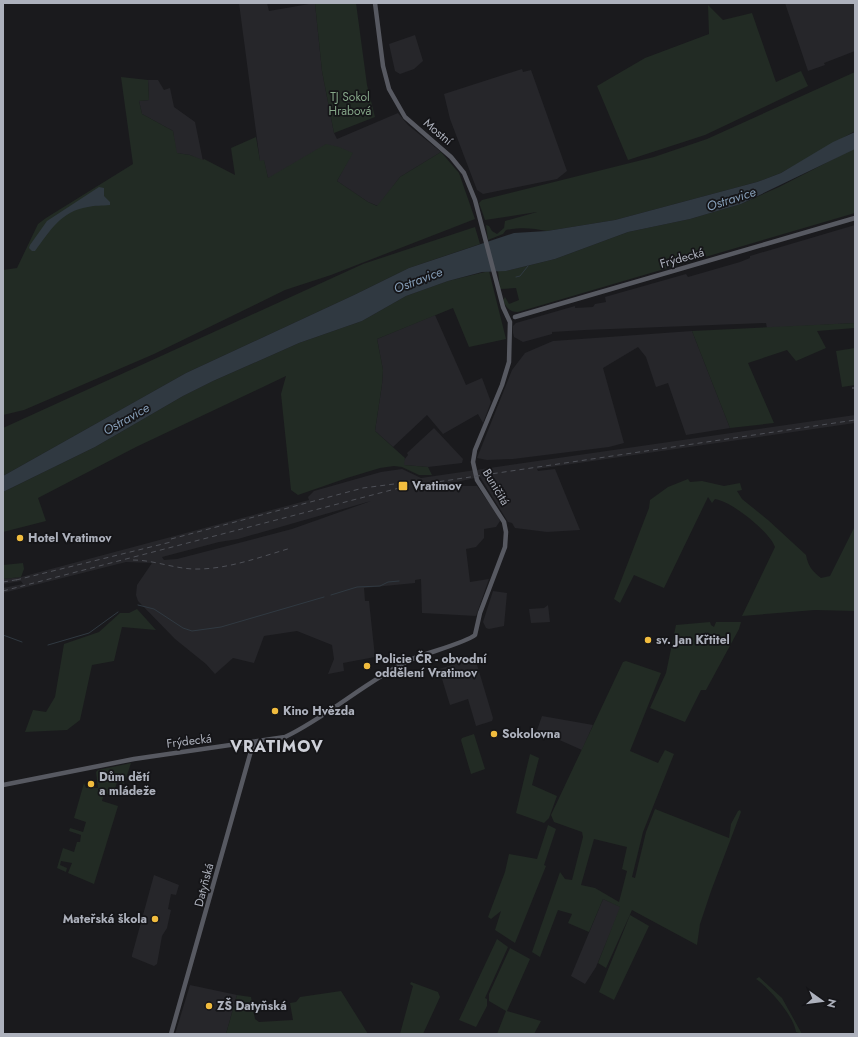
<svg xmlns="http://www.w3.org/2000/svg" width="858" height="1037" viewBox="0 0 858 1037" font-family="Jost,sans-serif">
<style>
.built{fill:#26262a;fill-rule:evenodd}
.green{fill:#222b24;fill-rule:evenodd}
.water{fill:#303941}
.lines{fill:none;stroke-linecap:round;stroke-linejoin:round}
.stream{stroke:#303941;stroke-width:1}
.major{stroke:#575961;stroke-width:4.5}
.rail{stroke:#4e5057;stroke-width:1;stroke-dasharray:5 4;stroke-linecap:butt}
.poi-dot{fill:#f1bc3e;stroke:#151518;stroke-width:1.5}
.labels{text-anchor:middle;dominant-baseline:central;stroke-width:3.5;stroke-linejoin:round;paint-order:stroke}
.park-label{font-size:12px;fill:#85a688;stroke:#151518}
.street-label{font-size:12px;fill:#adb1bc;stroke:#151518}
.poi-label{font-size:12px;font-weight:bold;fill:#adb1bc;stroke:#151518;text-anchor:start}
.water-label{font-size:13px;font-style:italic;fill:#859db6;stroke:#151518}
.district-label{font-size:16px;font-weight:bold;letter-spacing:1px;fill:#ced0d8;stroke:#151518}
</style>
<rect width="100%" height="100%" fill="#1a1a1d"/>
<path class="built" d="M 239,3 L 267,3 L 269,11 L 315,3 L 322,71 L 334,133 L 337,139 L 398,113 L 408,125 L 441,152 L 400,177 L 378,206 L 368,202 L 337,181 L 352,153 L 268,178 L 264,161 L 260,162 Z
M 785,3 L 855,3 L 855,51 L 824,63 L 825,65 L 808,71 Z
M 415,35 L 423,61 L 414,69 L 400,74 L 395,71 L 389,44 Z
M 522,69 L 523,72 L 531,70 L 567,171 L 557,179 L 483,194 L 477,190 L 450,119 L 444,94 Z
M 148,80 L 158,80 L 164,90 L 170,88 L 174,107 L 195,122 L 203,161 L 190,155 L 176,153 L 173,131 L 142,114 L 139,101 L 149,100 Z
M 855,225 L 855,323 L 767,328 L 766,323 L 585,330 L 552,332 L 552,334 L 523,342 L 514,337 L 513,333 L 513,326 L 516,323 L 575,306 L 575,308 L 593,307 L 595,304 L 606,302 L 605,297 L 619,293 L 686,274 L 688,277 L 740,262 L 750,258 L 750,256 Z
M 435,315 L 466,385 L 482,378 L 491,402 L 483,423 L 478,414 L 443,434 L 427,415 L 393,447 L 375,431 L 382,384 L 383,370 L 377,339 Z
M 692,331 L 730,428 L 686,435 L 668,383 L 656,387 L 646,357 L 638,347 L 603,368 L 624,443 L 609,447 L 513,459 L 487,460 L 477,458 L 512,370 L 525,353 L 553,341 Z
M 855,415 L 855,423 L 537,469 L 538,471 L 555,469 L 580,530 L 547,532 L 515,528 L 512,523 L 508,522 L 480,477 L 437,486 L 477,486 L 497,514 L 500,521 L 496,527 L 484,529 L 484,538 L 476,547 L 466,549 L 470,582 L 489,579 L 476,616 L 422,613 L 421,579 L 415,580 L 415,583 L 364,588 L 365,601 L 369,601 L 375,657 L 343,663 L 344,671 L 328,674 L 334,659 L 332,645 L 297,631 L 264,636 L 254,663 L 233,658 L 215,674 L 206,664 L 175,639 L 138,601 L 136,595 L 137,585 L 152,563 L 126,562 L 3,593 L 3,588 L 23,584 L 21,581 L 3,584 L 3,579 L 21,577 L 309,500 L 308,497 L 314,491 L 381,472 L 402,469 L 421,478 ZM 371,501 L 292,529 L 177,559 L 164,560 L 162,557 L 219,542 L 238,539 Z
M 434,428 L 463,459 L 462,463 L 428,467 L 404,465 L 404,460 L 408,455 L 407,453 Z
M 493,591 L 507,593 L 504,626 L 489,629 L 486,628 L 483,622 Z
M 548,605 L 550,622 L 531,623 L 529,609 L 544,608 Z
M 475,658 L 493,718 L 492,721 L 476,726 L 468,699 L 450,705 L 439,669 Z
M 542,716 L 593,725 L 582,750 L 537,730 Z
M 154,875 L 179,885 L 176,895 L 171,894 L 168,909 L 171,910 L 167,928 L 162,936 L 157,964 L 154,966 L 132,957 L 132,955 Z
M 603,899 L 621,907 L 596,967 L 585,984 L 571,976 Z
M 190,985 L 237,995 L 226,1034 L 175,1034 Z"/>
<path class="green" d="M 315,3 L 356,3 L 367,85 L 375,117 L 334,133 L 322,71 Z
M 708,5 L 723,20 L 752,13 L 776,82 L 801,71 L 808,86 L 705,135 L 628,160 L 597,86 L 645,58 L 709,34 Z
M 855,72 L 855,131 L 781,173 L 757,182 L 615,220 L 547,231 C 532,228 522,227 506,230 L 503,234 L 488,240 L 486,225 L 489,226 L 492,231 L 497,234 L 504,228 L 505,221 L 537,212 L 485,220 L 479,203 L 482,200 L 654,157 L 707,139 Z
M 121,77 L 148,80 L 149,100 L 139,101 L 142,114 L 173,131 L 177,153 L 190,155 L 203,160 L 204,159 L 235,175 L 231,148 L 256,137 L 260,161 L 264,160 L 268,178 L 326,144 L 339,147 L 353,153 L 337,181 L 368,202 L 377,206 L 400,177 L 441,152 L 459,173 L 475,219 L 331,275 L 285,290 L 154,354 L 24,410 L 3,415 L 3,270 L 17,268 L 38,224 L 46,218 L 133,164 Z
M 855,148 L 855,213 L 518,312 C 510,312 506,308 503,300 L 505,297 L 509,304 L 519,300 L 516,288 L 500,289 L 498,271 L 506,271 L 555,259 L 628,232 L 690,219 L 741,204 L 779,187 Z
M 475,227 L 480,244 L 409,268 L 354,295 L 186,373 L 3,476 L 3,428 L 363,264 Z
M 489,271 L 506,339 L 469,347 L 453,308 L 377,339 L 383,370 L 382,384 L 375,431 L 405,458 L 404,465 L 428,467 L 432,475 L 419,475 L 402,467 L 394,466 L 380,468 L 347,478 L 298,495 L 291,490 L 281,394 L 286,376 L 136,447 L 38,498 L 46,521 L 3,532 L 3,492 L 95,447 L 183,396 L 213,381 L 299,343 L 362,321 L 406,296 L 448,281 Z
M 855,323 L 855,328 L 817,331 L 826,348 L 796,361 L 787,350 L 748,363 L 774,423 L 730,428 L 692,331 Z
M 855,348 L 855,385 L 842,387 L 836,351 Z
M 688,479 L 690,482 L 702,481 L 724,486 L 740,483 L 742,490 L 737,491 L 742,499 L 768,520 L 806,555 C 808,566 812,571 821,578 L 830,576 L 855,526 L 855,611 L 815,610 L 742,616 L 775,547 C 770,532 731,501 715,499 L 712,503 L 708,497 L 664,588 L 634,575 L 620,603 L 614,599 L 649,508 L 650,500 L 668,487 Z
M 23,563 L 24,569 L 21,577 L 3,579 L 3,565 Z
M 137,609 L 156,630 L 122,627 L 114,661 L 92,665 L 80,720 L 67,730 L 25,732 L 33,710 L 46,712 L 55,697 L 64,644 L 99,632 L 120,613 L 129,613 Z
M 710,622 L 711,625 L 714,627 L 716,622 L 741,622 L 739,629 L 706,690 L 701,690 L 685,722 L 650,708 L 666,673 L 676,625 Z
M 626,661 L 661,673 L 630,751 L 658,763 L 665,750 L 674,754 L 643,832 L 632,877 L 635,878 L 646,832 L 655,809 L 729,838 L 731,824 L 738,811 L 740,810 L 741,812 L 711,891 L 700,924 L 697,945 L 632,910 L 606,968 L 598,963 L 620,907 L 603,899 L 589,932 L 568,923 L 572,914 L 558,910 L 540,957 L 532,952 L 560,872 L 565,879 L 572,880 L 583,837 L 582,832 L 554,822 L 551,815 L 623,662 ZM 594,839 L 627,847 L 622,869 L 627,871 L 619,902 L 595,888 L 581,885 Z
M 474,734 L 485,769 L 471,774 L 461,740 L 462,738 Z
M 530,754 L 539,758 L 532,785 L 557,796 L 549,818 L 544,823 L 516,813 Z
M 131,763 L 124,784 L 117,782 L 115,789 L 119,790 L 118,795 L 116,794 L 117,796 L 104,793 L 102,801 L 118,806 L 94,884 L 68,873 L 72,863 L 61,861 L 60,865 L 67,868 L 66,872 L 57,868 L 63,848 L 74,852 L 77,842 L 80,842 L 81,835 L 69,831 L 70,828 L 83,832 L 86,822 L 74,818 L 84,783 L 86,788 L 98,788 L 96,772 L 98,770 Z
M 548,825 L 556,829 L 544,865 L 546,866 L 515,943 L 495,930 L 501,911 L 491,919 L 488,917 L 505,872 L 509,854 L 537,859 Z
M 630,915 L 649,926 L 614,1000 L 599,992 Z
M 497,939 L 508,947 L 485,998 L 487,999 L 487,1006 L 476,1027 L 459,1020 Z
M 510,948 L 530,959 L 507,1011 L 541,1021 L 534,1034 L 497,1034 L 506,1011 L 489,1001 L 489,994 Z
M 759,977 L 782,998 L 802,1034 L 796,1032 C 794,1016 769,988 756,979 Z
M 411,982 L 438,992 L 440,997 L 423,1034 L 400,1034 L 413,986 L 410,984 Z
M 341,991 L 368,1034 L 226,1034 L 237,995 L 251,997 L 255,1019 L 259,1022 L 293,1020 L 290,1003 L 296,1002 L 300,997 Z"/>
<path class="water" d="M 855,132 L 855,149 L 741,204 L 690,219 L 628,232 L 555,259 L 506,271 L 482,272 L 448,281 L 406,296 L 362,321 L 299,343 L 213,381 L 183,396 L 95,447 L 3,492 L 3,476 L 186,373 L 354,295 L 409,268 L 514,233 L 547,231 L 615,220 L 757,182 L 781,173 L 833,142 Z
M 99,187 L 104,188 L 104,196 L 110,202 L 110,205 C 102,206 95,205 88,207 C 61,211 50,231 35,251 L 32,251 L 29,248 L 30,245 L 47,221 Z"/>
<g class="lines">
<path class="stream" d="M 516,277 L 520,276 L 528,266
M 331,595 L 357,587 L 380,586 L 388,582 L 399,581
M 138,605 L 154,609 L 183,628 L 192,631 L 221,627 L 324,597
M 3,635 L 22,642
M 48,645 L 89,633 L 118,612"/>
<path class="major" d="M 515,317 L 855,218
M 3,785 L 134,759 L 285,737 C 329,716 366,681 410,660 C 423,654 468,642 475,635 L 480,613 L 505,547 L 506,532 L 504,522 L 477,480 L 473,462 L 475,450 L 502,385 L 509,362 L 510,322 L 503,307 L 475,200 L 464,173 L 451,157 L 405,117 L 389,89 L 383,66 L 375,3
M 171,1034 L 251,751 L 256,742"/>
<path class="rail" d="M 852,388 L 855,388
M 171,539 L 363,488 L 394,484
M 133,560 C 153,560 172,568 193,569 C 226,570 260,557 291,548
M 16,580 L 171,542
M 3,582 L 21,579
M 3,591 L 403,487 L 855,420"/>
</g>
<g class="poi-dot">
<rect x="398" y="481" width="10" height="10" rx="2"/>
<circle cx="20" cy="538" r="4"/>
<circle cx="648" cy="640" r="4"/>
<circle cx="367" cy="666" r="4"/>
<circle cx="275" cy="711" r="4"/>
<circle cx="494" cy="734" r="4"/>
<circle cx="91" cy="784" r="4"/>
<circle cx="155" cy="919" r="4"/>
<circle cx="209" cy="1006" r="4"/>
</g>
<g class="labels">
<g class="park-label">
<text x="350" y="97">TJ Sokol<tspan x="350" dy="14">Hrabová</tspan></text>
</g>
<g class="street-label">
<text transform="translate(438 132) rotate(40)">Mostní</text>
<text transform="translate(682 258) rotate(-16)">Frýdecká</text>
<text transform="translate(496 487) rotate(59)">Buničitá</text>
<text transform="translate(189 741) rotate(-7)">Frýdecká</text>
<text transform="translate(204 885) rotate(-75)">Datyňská</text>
</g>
<g class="poi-label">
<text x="412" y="486">Vratimov</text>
<text x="28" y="538">Hotel Vratimov</text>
<text x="656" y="640">sv. Jan Křtitel</text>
<text x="375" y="659">Policie ČR - obvodní<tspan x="375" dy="14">oddělení Vratimov</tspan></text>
<text x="283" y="711">Kino Hvězda</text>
<text x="502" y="734">Sokolovna</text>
<text x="99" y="777">Dům dětí<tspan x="99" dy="14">a mládeže</tspan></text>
<text x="147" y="919" text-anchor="end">Mateřská škola</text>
<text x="217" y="1006">ZŠ Datyňská</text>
</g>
<g class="water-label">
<text transform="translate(731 199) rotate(-18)">Ostravice</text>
<text transform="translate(418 280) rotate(-21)">Ostravice</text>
<text transform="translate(126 419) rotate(-30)">Ostravice</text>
</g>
<g class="district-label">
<text x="277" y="746">VRATIMOV</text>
</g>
</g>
<rect width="858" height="1037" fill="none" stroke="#adb1bc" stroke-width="8"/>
<g transform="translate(822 1001) rotate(104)" stroke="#151518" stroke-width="3" paint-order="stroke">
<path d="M0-3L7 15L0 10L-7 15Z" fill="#adb1bc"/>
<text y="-6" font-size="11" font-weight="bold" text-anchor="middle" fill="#adb1bc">N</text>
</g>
</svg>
